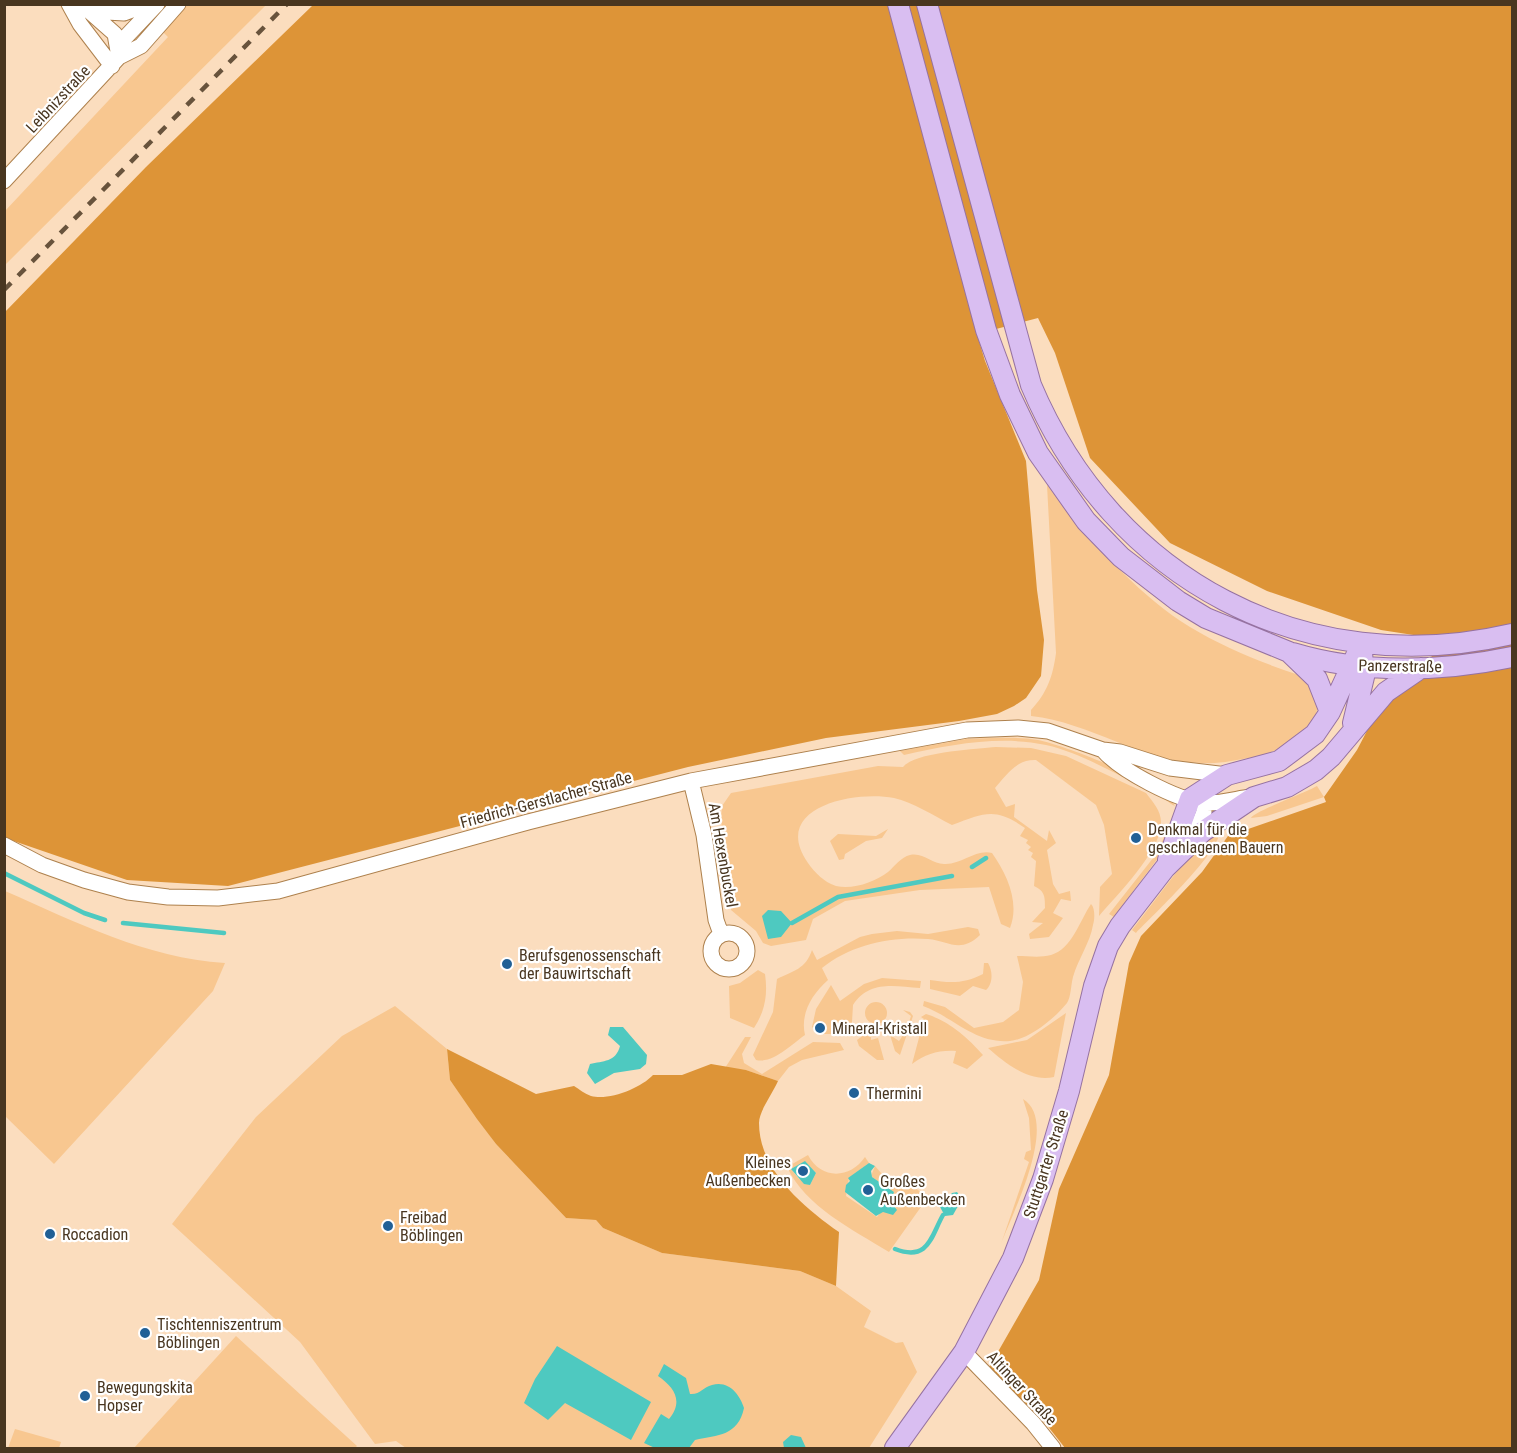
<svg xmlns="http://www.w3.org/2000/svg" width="1517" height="1453" viewBox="0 0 1517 1453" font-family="'Roboto Condensed',sans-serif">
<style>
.green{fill:#f8c790;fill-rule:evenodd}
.forest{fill:#dd9437}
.water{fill:#4ec9c0}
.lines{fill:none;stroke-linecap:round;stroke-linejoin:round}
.stream{stroke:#4ec9c0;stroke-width:4.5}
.minor-casing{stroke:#ae814d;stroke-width:17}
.major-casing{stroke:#9672a1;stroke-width:22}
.minor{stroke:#fff;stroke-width:15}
.major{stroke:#d9bef1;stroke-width:20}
.rail{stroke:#68533c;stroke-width:4.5;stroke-dasharray:10 10;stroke-linecap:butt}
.poi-dot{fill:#216096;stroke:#fff;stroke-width:2}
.labels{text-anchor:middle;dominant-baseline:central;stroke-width:4.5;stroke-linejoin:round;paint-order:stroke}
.street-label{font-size:16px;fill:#493620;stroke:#fff}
.poi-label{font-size:16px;fill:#493620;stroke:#fff;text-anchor:start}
</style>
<rect width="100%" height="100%" fill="#fbddbe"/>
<path class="green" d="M 187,5 L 266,5 L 5,265 L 5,211 L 168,37 L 163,32 Z
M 1047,485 C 1088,536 1133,592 1190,627 C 1223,647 1262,663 1299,675 C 1311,687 1323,702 1314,719 C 1302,739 1276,753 1254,757 C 1237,760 1220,764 1203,763 C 1143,763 1090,722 1031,716 L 1031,710 C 1047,693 1053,676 1056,653 Z
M 991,738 C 1007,738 1023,737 1038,740 C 1064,745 1166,784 1175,806 C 1168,803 1163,797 1157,793 C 1146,787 1134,782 1123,777 C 1099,765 1073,751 1046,745 C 1000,735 949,745 904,755 L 900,751 L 966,739 Z
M 996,747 L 1031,748 L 1066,756 L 1146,793 C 1153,802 1161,811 1161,822 C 1163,849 1116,896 1099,916 L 1100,887 L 1112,874 L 1104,825 L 1096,805 L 1036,760 C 1017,759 1007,774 995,788 L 1006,807 L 1015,804 L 1014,817 L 1047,841 L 1049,830 L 1056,843 L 1047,850 L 1053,884 L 1059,894 L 1070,891 L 1071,901 L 1061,899 L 1053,913 L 1063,918 L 1049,937 L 1030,939 L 1029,934 L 1043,923 L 1032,922 L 1045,908 C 1045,897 1045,891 1034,886 L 1036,861 L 1031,857 L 1033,853 L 1028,850 L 1031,847 L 1026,843 L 1028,840 L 1020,836 L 1025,828 C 995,807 985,813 952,825 C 934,816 913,802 894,798 C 855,790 769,807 808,863 C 815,873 824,882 836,886 C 853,890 875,882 888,872 C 895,866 901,857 910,855 C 923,852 932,864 944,864 C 962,865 975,849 992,853 C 1007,874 1020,903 1010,928 L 1001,924 L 989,887 L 920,890 L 845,901 L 813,919 L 806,940 L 771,946 L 763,943 L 756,931 L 731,910 L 721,819 L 722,806 L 731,793 L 878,766 L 903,767 C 915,752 976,749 996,747 Z
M 1317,786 L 1324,797 L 1267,816 L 1251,818 C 1253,812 1305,793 1317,786 Z
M 1176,816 L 1161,854 L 1114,917 L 1109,914 L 1157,853 L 1172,819 Z
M 888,829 L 882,838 L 866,841 L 845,854 L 844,859 L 839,860 L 830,841 L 838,834 L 876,836 Z
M 1219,830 C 1225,848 1151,917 1136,933 L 1132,930 L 1195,848 Z
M 5,891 C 76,922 146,958 225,963 L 213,991 L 54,1164 L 5,1116 Z
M 1091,904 C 1095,908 1095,918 1093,925 C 1090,943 1078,959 1073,977 C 1071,984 1071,997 1067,1003 C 1055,1018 1030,1039 1010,1041 C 975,1044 953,1017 923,1006 L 924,1001 L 945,1007 L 974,1028 L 1003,1022 L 1019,1010 L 1023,982 L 1017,956 C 1028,956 1040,958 1051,955 C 1072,949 1080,920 1091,904 Z
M 968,927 L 978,929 L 980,935 C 960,954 949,941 928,939 C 891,936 850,945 822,968 L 828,980 C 812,994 800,1014 805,1035 C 792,1044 773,1064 756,1060 L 753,1055 L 773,1012 L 777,979 C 793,971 806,969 812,950 L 817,960 L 860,937 L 872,934 L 897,931 L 928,934 Z
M 984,963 L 988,963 C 993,971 993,984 986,990 L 973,986 L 960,996 L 930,989 L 930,980 C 950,983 964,984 983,974 Z
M 758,970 L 765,974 C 768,995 765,1011 754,1028 L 730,1018 L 729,986 L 740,983 Z
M 882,978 L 921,981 L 920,988 C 894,986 869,980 853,1005 L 852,1022 L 846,1034 L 820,1034 L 812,1027 L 816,1009 L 831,985 L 840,1001 L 864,984 Z
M865 1013a11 11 0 1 1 22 0a11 11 0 1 1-22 0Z
M 395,1006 L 447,1049 L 450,1080 L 496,1144 L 566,1218 L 596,1220 L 603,1228 L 662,1253 L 800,1271 L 836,1286 L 871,1311 L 864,1327 L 896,1343 L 903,1342 L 917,1372 L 869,1448 L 406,1448 L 396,1441 L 375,1444 L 300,1342 L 172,1224 L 256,1117 L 342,1036 Z
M 903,1010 L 910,1012 L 913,1016 L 900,1055 L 895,1051 L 890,1035 L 899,1041 L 906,1031 L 911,1016 Z
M 1066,1013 L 1054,1077 C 1030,1083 1005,1063 988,1048 L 1027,1040 Z
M 926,1014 C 949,1021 967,1037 983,1055 L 967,1069 L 953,1063 L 956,1051 C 938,1050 926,1054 912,1064 L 924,1019 L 921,1017 Z
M 864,1035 L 871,1037 L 871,1040 L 878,1038 L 884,1060 L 877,1060 L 859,1046 L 857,1040 Z
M 745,1037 L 751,1037 L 742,1054 L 744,1063 L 762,1074 L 813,1042 L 840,1043 L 844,1050 L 802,1060 L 789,1067 L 778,1081 L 746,1070 L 725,1068 Z
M 1023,1099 C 1060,1121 1012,1214 1001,1244 L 1029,1162 L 1024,1159 L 1026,1152 L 1031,1150 L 1029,1118 Z
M 808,1155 C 821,1180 850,1179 865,1157 L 869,1163 L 849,1178 L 846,1196 L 877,1217 L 894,1195 L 871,1176 L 875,1166 L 889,1182 L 901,1187 L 905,1181 L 928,1197 L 889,1252 C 852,1229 806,1207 787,1167 ZM 805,1162 L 816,1173 L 810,1185 L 799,1179 L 791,1169 Z
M 236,1336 L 357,1446 L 355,1448 L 134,1448 Z
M 15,1429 L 61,1442 L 59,1448 L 8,1448 Z"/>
<path class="forest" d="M 313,5 L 1512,5 L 1512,1448 L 1065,1448 L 1039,1415 L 987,1371 L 1039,1280 L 1059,1189 L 1109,1075 L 1129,963 L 1141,936 L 1202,872 L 1228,836 L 1326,802 L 1324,797 L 1357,750 L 1381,704 L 1420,680 L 1430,677 L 1433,638 L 1381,630 L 1267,591 L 1170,543 L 1090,458 L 1055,353 L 1038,318 L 977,334 L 985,361 L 1026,461 L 1037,590 L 1044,640 L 1041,676 L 1026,698 L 1014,706 L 997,714 L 959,721 L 826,738 L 688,767 L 228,886 L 127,880 L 5,838 L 5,312 L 146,167 Z
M 447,1049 L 536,1094 L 574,1086 C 579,1089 585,1094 591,1096 C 609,1101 641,1088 653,1075 L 682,1075 L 711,1064 L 746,1070 L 778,1081 C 773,1093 759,1111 759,1123 C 759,1171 805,1208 839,1232 L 836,1286 L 800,1271 L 662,1253 L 603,1228 L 596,1220 L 566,1218 L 496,1144 L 477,1119 L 450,1080 Z"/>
<path class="water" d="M 768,910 L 781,911 L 792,923 L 781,937 L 768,939 L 762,916 Z
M 610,1027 L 623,1027 L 647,1055 L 646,1064 L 640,1069 L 614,1073 L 595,1084 L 587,1073 L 590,1064 C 603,1061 616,1062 620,1046 L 608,1035 Z
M 805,1161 L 816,1173 L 810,1185 L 804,1184 L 791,1169 Z
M 869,1163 L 875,1166 L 871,1171 L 872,1177 L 894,1192 L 890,1201 L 897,1210 L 893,1215 L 883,1212 L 876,1216 L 845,1192 L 846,1185 L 850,1181 L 848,1178 Z
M 957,1192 L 962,1199 L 953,1215 L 945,1216 L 940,1207 L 952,1193 Z
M 557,1346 L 651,1402 L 631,1440 L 565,1403 L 548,1420 L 524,1403 L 535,1379 Z
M 664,1364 L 686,1378 L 690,1394 C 700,1395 703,1387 712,1385 C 729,1380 740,1395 744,1408 C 738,1436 718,1435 695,1440 L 689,1448 L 655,1448 L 644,1443 L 661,1414 L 669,1419 C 684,1401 674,1387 658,1376 Z
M 791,1435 L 801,1437 L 806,1448 L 784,1448 L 783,1442 Z"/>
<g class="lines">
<path class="stream" d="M 972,867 L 986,858
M 4,873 L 84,913 L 105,920
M 123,923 L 224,933
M 792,923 L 838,897 L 952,876
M 895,1249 C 929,1262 931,1236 943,1215"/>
<g class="minor-casing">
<path id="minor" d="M 69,4 L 80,24 L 112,66
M 81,4 L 115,34 L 119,57
M 90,11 L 124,13 L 148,4
M 120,54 L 122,41 L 157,4
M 4,181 L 119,57 L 141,46 L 178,4
M 1103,750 C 1121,771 1177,800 1204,803 C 1219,804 1236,799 1250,797
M 691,781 L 704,835 L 716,920 L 721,934
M 1193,838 L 1204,812 L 1202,793
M 4,845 L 42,865 L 84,880 L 128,892 L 168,897 L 218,898 L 278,891 L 528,822 L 691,781 L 967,730 L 1018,728 L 1048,731 L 1103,750 L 1120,752 L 1170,768 L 1227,775
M711 951a18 18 0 1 1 36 0a18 18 0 1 1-36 0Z
M 964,1352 L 1033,1423 L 1053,1448"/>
</g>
<g class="major-casing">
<path id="major" d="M 898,4 L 986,330 L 1010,395 L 1038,453 L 1086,521 L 1121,557 L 1178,601 L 1206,618 L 1289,652 L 1317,679 L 1330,712
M 927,4 L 1031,385 C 1113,580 1306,682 1512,634
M 1293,653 C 1363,674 1441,672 1512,657
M 1353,723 L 1364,677 L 1362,652
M 1168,860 L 1190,799 L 1227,775 L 1279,761 L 1315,734 L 1330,712 L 1361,645
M 895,1448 L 964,1352 L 1013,1258 L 1043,1179 L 1069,1091 L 1094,986 L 1108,946 L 1120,926 L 1165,868 L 1202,832 L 1254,797 L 1287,787 L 1316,770 L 1331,757 L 1386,692 L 1421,668"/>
</g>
<use href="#minor" class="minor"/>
<use href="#major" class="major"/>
<path class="rail" d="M 4,290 L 287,4"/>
</g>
<g class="poi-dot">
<circle cx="1136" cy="838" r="6"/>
<circle cx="507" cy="964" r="6"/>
<circle cx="820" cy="1028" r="6"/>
<circle cx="854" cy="1093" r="6"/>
<circle cx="803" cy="1171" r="6"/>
<circle cx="868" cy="1190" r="6"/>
<circle cx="388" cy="1226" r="6"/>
<circle cx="50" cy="1234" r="6"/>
<circle cx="145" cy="1333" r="6"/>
<circle cx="85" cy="1396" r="6"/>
</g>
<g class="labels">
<g class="street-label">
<text transform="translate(58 99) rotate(-47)">Leibnizstraße</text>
<text transform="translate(1400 666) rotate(1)">Panzerstraße</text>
<text transform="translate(546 800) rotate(-15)">Friedrich-Gerstlacher-Straße</text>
<text transform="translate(723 855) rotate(80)">Am Hexenbuckel</text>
<text transform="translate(1046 1164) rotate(-72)">Stuttgarter Straße</text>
<text transform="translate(1022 1388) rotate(47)">Altinger Straße</text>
</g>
<g class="poi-label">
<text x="1148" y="829">Denkmal für die<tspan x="1148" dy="18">geschlagenen Bauern</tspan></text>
<text x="519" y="955">Berufsgenossenschaft<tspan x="519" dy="18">der Bauwirtschaft</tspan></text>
<text x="832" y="1028">Mineral-Kristall</text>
<text x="866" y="1093">Thermini</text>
<text x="791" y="1162" text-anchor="end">Kleines<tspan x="791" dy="18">Außenbecken</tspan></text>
<text x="880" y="1181">Großes<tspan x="880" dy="18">Außenbecken</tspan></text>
<text x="400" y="1217">Freibad<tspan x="400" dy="18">Böblingen</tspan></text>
<text x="62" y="1234">Roccadion</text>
<text x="157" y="1324">Tischtenniszentrum<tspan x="157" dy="18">Böblingen</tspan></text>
<text x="97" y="1387">Bewegungskita<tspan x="97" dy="18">Hopser</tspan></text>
</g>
</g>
<rect width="1517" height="1453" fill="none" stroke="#493620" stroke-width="12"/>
</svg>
